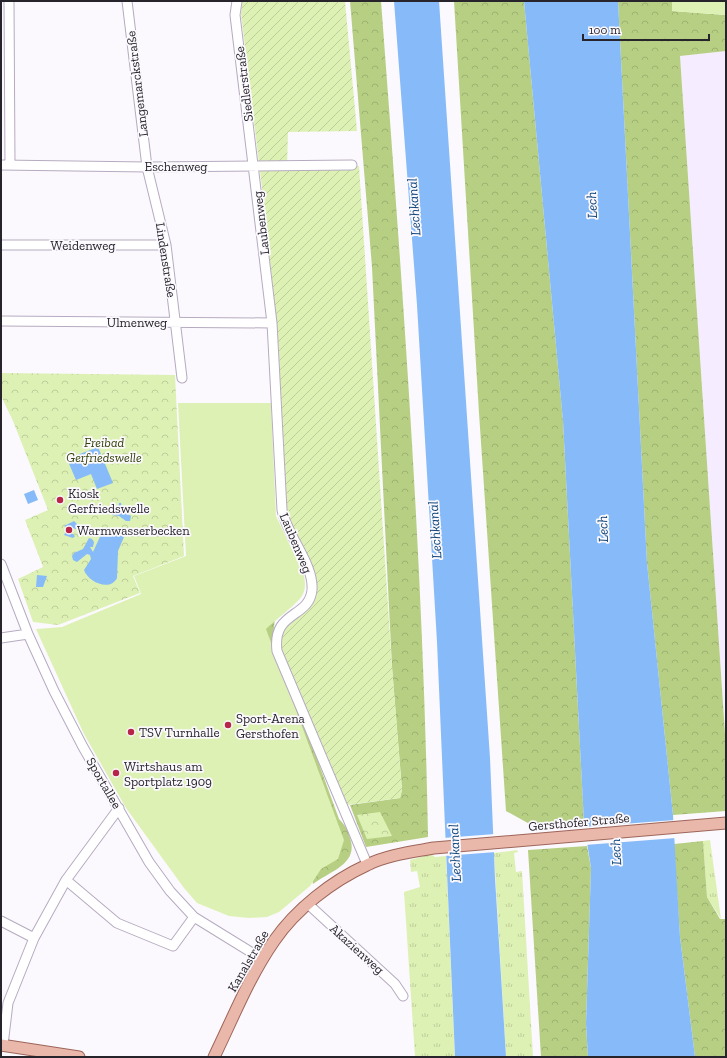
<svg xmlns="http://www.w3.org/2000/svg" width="727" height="1058" viewBox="0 0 727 1058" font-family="'Zilla Slab',serif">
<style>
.built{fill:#f6ecff}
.grass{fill:url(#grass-tufts)}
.forest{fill:url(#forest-crowns)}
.park{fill:url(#park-crowns)}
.garden{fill:url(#garden-furrows)}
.pitch{fill:#ddf1b4}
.water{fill:#86baf8}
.pier{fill:#fbf9fd}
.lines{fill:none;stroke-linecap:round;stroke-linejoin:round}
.stream{stroke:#86baf8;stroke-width:2.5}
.minor-casing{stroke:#b6abc1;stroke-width:11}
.major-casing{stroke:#9d655a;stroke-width:13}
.minor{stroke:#fff;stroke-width:9}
.major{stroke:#eab8aa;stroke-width:11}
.poi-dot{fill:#b72549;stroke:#fbf9fd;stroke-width:1.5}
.labels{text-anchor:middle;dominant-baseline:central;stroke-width:3.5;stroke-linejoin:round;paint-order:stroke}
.street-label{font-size:13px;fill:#28242c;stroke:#fbf9fd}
.park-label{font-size:13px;font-style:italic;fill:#344209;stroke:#fbf9fd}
.poi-label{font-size:13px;fill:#28242c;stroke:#fbf9fd;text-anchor:start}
.water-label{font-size:14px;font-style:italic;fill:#10467c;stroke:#fbf9fd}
</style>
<defs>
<pattern id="grass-tufts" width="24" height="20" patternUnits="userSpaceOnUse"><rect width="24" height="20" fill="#ddf1b4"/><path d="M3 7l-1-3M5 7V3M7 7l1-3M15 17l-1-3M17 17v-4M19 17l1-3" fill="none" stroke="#bece9b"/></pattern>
<pattern id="forest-crowns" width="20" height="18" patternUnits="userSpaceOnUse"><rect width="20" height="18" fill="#b6cf83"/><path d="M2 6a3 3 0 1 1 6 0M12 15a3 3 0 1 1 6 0" fill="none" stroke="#9cb271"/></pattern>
<pattern id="park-crowns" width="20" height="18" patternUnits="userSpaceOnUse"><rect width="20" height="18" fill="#ddf1b4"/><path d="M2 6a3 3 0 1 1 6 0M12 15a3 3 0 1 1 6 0" fill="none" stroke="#bece9b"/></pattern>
<pattern id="garden-furrows" width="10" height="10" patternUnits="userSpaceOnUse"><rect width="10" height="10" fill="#ddf1b4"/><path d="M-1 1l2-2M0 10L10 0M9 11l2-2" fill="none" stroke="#bece9b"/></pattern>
</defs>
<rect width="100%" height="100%" fill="#fbf9fd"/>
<path class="built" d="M 726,51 L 726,749 L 680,56 Z"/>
<path class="grass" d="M 710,840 L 721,919 L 707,897 L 703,841 Z
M 517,850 L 518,852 L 514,853 L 516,872 L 522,871 L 533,1057 L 506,1057 L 494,853 Z
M 431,854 L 435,857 L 446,856 L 455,1057 L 415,1057 L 404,892 L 420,887 L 417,871 L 411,872 L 410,860 Z"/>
<path class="forest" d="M 350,1 L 381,1 C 402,279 423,558 428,837 L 366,847 L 350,805 L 400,798 L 402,790 L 392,667 L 372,267 Z
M 454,1 L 524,1 L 563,421 L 584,823 L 535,827 L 506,811 L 479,413 Z
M 618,1 L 672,1 L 672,11 L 726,15 L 726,51 L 680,56 L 726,749 L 726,811 L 673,815 L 647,563 Z
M 275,617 L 273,638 L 339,819 C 345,825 348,830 350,838 C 359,864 330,871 313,884 L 260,634 Z
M 703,841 L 707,897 L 720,919 L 726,919 L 726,1057 L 695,1057 L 680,937 L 674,844 Z
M 587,846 L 591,868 L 586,1024 L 588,1057 L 541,1057 L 528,850 Z"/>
<path class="park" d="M 1,373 L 175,375 L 184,556 L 133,576 L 140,593 L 58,625 L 33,622 L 18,579 L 43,567 L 25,520 L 48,510 L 13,421 L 1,396 Z
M 380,812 L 392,836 L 367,839 L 357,815 Z"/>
<path class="garden" d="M 242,1 L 345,1 L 357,131 L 288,132 L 287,168 L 359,166 L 392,667 L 402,790 L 400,798 L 347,805 L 316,736 L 281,650 L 282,633 L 289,624 L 308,610 L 317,592 L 317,585 L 287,518 L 284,502 L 279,352 L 266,221 L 241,14 Z"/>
<path class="pitch" d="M 672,1 L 726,1 L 726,15 L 672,11 Z
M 178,403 L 271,403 L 276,516 L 304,575 C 305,581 306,588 303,594 C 299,603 275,620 266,629 L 344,840 L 338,859 L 321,869 L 310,886 L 279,912 L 267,917 L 249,918 L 229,916 L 197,903 L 184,888 L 126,808 L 84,734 L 36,629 L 62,627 L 141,594 L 134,576 L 186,556 Z"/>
<path class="water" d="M 394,1 L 439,1 L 490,758 L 495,878 L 506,1057 L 455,1057 L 437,642 L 417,305 Z
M 524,1 L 618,1 L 647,563 L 673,815 L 680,937 L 695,1057 L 588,1057 L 586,1024 L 591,868 L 584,823 L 563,421 Z
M 98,447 L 113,483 L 97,489 L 91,474 L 76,480 L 67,459 Z
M 34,490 L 38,500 L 28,504 L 24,494 Z
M 119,508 L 131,516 L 130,521 L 126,521 L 119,516 L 112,515 L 112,512 L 117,511 Z
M 74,521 L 78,525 L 76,529 L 72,528 L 73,533 L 70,532 L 75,536 L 73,538 L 64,535 L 68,528 L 64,526 Z
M 104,528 L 124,537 L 118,551 L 117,578 C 110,592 88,582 84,570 L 91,559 L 90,555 L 87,554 L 77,562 L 73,560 L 72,556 L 74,553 L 83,549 L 89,538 L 92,539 L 94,542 L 93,547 L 90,547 L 93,552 Z
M 37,575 L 47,576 L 43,587 L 36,587 Z"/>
<path class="pier" d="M 675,820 L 676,838 L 585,845 L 583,827 Z
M 495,834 L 496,852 L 444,856 L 443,838 Z"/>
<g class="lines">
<path class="stream" d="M 120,504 L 120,508"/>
<g class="minor-casing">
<path id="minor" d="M 9,1 L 10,165
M 127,1 L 147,167 L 166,245 L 182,378
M 237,1 L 235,15 L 272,323 L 282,510 C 287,536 314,564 312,590 C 309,619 272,610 277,651 L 367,864
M 1,165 L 147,167 L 352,165
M 1,245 L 166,245
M 1,321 L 272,323
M 1,564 L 28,634 L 54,691 L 83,747 L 149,862 L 170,891 L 194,917 L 262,959
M 1,638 L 28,634
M 66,880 L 117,923 L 173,946 L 194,917
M 308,904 L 395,984 L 403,996
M 1,921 L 34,938 L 8,1003 L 3,1045
M 34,938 L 66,880 L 119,808"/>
</g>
<g class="major-casing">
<path id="major" d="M 1,1045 L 79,1057
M 214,1057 C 233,1018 249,977 274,941 C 296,909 332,881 367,865 C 387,855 412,852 434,848 L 726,823"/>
</g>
<use href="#minor" class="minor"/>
<use href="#major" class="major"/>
</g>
<g class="poi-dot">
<circle cx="60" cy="500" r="4"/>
<circle cx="69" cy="530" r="4"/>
<circle cx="228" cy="725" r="4"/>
<circle cx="131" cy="732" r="4"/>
<circle cx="116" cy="773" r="4"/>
</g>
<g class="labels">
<g class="street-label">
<text transform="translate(137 84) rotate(-97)">Langemarckstraße</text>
<text transform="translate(244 84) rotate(-97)">Siedlerstraße</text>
<text x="176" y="166">Eschenweg</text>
<text transform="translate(261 223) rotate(-97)">Laubenweg</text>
<text x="83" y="245">Weidenweg</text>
<text transform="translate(166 260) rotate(81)">Lindenstraße</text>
<text x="137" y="322">Ulmenweg</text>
<text transform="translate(296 543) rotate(67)">Laubenweg</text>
<text transform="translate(104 783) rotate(60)">Sportallee</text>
<text transform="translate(579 822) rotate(-5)">Gersthofer Straße</text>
<text transform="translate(357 949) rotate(42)">Akazienweg</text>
<text transform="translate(248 961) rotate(-60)">Kanalstraße</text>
</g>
<g class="park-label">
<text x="104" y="442">Freibad<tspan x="104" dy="15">Gerfriedswelle</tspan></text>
</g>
<g class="poi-label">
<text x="68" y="493">Kiosk<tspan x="68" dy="15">Gerfriedswelle</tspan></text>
<text x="77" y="530">Warmwasserbecken</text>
<text x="236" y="718">Sport-Arena<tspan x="236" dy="15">Gersthofen</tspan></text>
<text x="139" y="732">TSV Turnhalle</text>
<text x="124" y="766">Wirtshaus am<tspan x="124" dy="15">Sportplatz 1909</tspan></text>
</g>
<g class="water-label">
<text transform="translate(592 205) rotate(-92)">Lech</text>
<text transform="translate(414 207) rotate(-94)">Lechkanal</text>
<text transform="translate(603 529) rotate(-92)">Lech</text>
<text transform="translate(435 530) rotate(-94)">Lechkanal</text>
<text transform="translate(616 852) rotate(-93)">Lech</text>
<text transform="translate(455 853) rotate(-93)">Lechkanal</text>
</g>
</g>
<rect width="727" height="1058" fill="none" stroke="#28242c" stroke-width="4"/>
<path d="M583 34v6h126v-6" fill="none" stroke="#28242c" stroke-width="2"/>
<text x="589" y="34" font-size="12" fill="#28242c" stroke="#fbf9fd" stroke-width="3" paint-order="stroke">100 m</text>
</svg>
